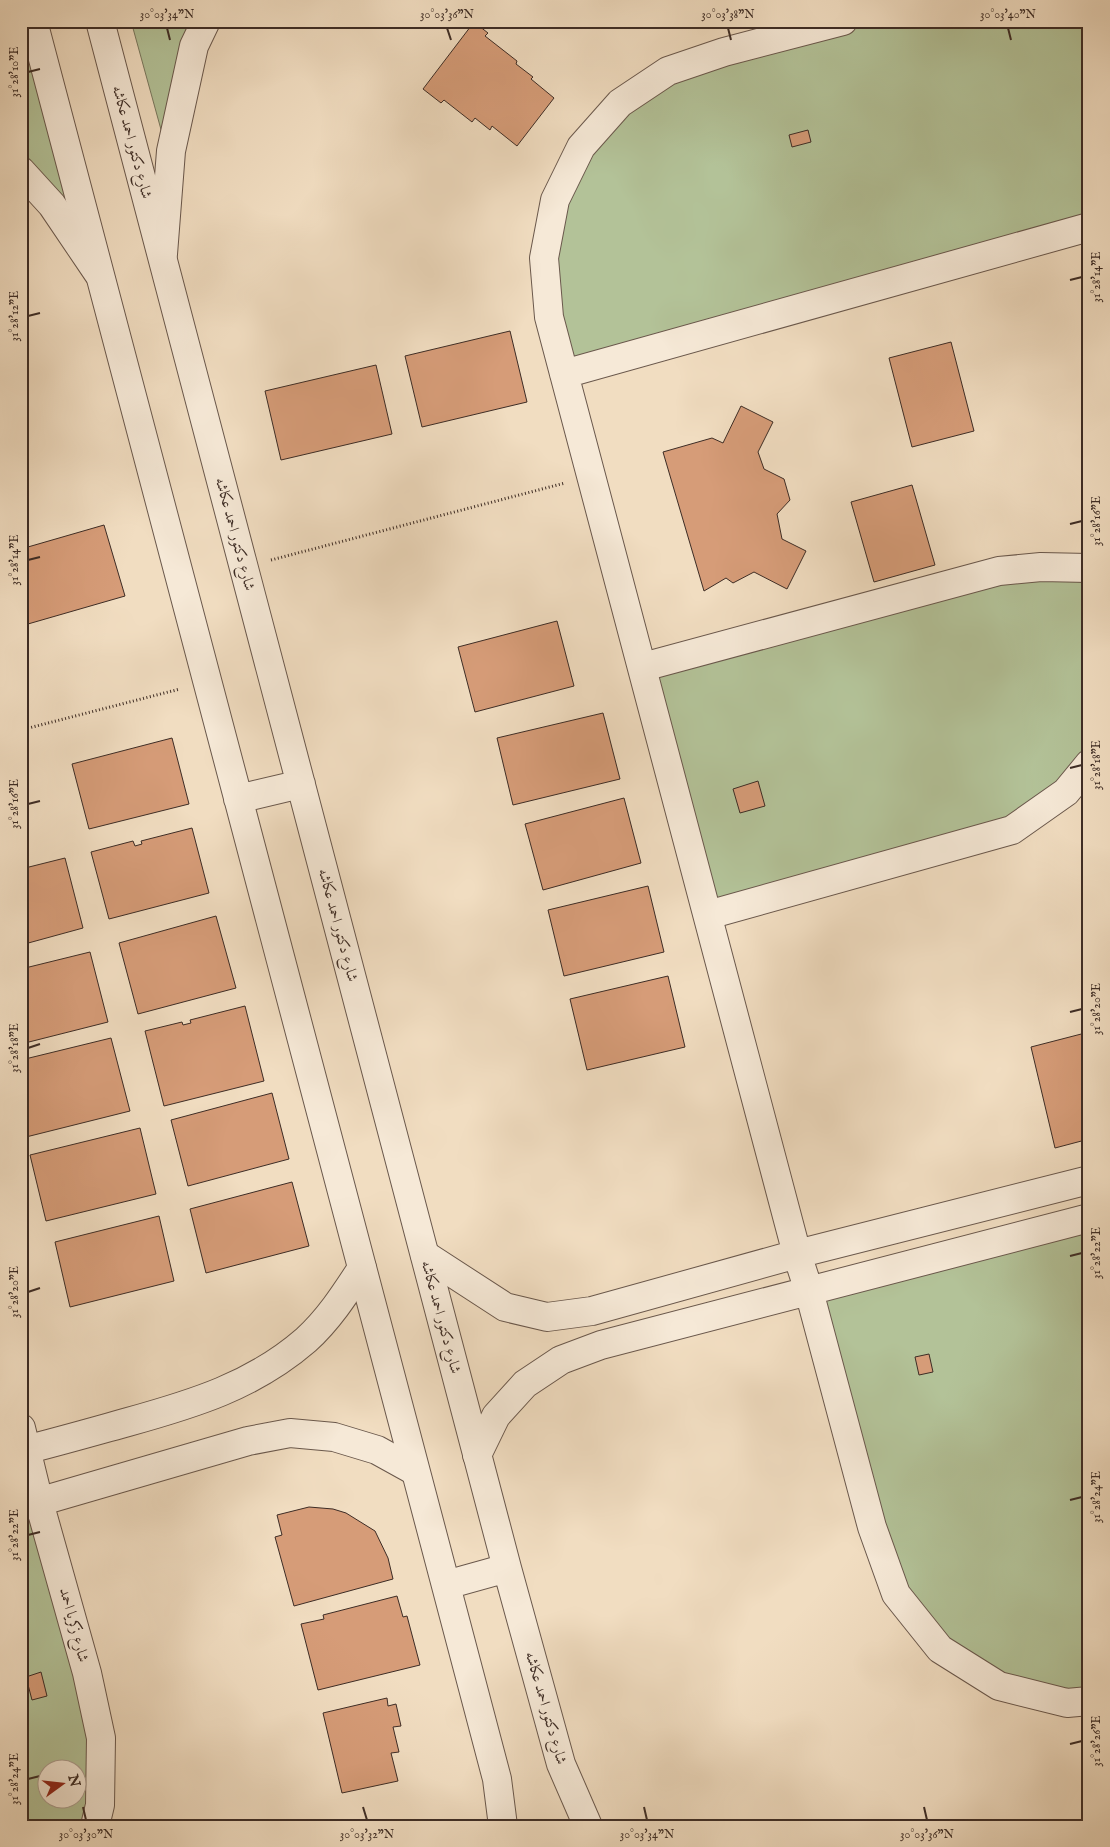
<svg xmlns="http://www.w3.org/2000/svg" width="1110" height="1847" viewBox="0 0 1110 1847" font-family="'IM FELL English',Amiri,serif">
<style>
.green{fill:#b3c298;stroke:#78775e;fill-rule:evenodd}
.building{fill:#d69c78;stroke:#3d2c25}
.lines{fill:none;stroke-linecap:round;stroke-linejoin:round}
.minor-casing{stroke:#6a584c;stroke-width:30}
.tertiary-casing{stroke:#6a584c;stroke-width:30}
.path{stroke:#3d2c25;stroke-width:3;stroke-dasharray:1 2.5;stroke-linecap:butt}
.minor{stroke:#f6e9d7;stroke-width:28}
.tertiary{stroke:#f6e9d7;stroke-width:28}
.ticks{fill:none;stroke:#3d2c25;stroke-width:2}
.labels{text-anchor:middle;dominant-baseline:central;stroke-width:4;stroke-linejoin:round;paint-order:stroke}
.street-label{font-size:15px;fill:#3d2c25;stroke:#f6e9d7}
.neatline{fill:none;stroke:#3d2c25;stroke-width:2}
.ticks-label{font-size:12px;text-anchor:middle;fill:#3d2c25}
</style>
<rect width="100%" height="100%" fill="#f1ddc1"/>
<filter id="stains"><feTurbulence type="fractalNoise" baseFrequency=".004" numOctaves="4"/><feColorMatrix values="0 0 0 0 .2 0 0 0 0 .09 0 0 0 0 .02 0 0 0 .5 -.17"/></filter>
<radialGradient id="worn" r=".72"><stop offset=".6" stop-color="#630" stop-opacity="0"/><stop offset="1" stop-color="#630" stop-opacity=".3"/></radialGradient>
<path class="green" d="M 21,21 L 100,276 L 21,171 Z
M 131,21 L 197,21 L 165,144 Z
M 843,21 L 1089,21 L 1089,227 L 564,374 L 549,317 L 555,200 L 620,103 Z
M 1089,568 L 1089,764 L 1012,830 L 708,915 L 643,667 L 999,571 Z
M 1089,1218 L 1089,1701 L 999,1686 L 896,1594 L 809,1291 Z
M 39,1502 L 87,1673 L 95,1826 L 21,1826 L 21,1507 ZM 48,1770 L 78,1770 L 78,1800 L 48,1800 Z"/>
<path class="building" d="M 474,22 L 488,33 L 485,36 L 517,61 L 516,64 L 533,77 L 531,79 L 554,98 L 517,146 L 492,126 L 490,130 L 475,118 L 472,122 L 444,100 L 441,103 L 423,89 Z
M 808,130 L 811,142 L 792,147 L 789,135 Z
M 510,331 L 527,402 L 422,427 L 405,356 Z
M 951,342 L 974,431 L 912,447 L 889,358 Z
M 376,365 L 392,434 L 281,460 L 265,391 Z
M 741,406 L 773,422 L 758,452 L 764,469 L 784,479 L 790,500 L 777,514 L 782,539 L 806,551 L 787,589 L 754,572 L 733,583 L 726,578 L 704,591 L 663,452 L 712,438 L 723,443 Z
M 912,485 L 935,565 L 874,582 L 851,502 Z
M 104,525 L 125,596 L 21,626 L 21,549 Z
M 557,621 L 574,686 L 475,712 L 458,647 Z
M 21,692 L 28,717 L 21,719 Z
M 603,713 L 620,779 L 513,805 L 497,738 Z
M 172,738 L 189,804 L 89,829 L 72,764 Z
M 758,781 L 765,806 L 740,813 L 733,789 Z
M 624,798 L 641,863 L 543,890 L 525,824 Z
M 192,828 L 209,893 L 109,919 L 91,852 L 133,841 L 135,846 L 142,844 L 141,841 Z
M 65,858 L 83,928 L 21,945 L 21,869 Z
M 648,886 L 664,952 L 564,976 L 548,910 Z
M 216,916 L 236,988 L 138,1014 L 119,943 Z
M 90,952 L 108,1022 L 21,1044 L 21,969 Z
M 668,976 L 685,1047 L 587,1070 L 570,999 Z
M 245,1006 L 264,1081 L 164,1106 L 145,1031 L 182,1022 L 183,1025 L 191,1023 L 190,1020 Z
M 1089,1032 L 1089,1139 L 1055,1148 L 1031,1047 Z
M 111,1038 L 130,1111 L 22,1138 L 21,1060 Z
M 272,1093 L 289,1159 L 188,1186 L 171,1120 Z
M 140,1128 L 156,1194 L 46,1221 L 30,1155 Z
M 292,1182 L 309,1246 L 206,1273 L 190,1209 Z
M 159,1216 L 174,1281 L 70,1307 L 55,1242 Z
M 929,1354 L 933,1372 L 919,1375 L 915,1357 Z
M 309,1507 L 333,1509 L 346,1513 L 375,1531 L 388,1558 L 393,1579 L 294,1606 L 275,1537 L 282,1535 L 277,1515 Z
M 397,1596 L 403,1617 L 407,1616 L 420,1665 L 318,1690 L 301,1624 L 324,1619 L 323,1615 Z
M 41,1672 L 47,1696 L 32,1700 L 26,1677 Z
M 387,1698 L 388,1706 L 396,1704 L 401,1726 L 393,1727 L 399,1752 L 391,1753 L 398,1781 L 342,1793 L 323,1713 Z"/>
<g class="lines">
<g class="minor-casing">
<path id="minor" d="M 843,21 L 724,52 L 668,71 L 620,103 L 581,147 L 555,200 L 544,258 L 549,317 L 797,1254 L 809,1291 L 872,1527 L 896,1594 L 940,1649 L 999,1686 L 1067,1703 L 1089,1701
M 21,171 L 52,205 L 98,273
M 163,254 L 171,151 L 194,46 L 206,21
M 564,374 L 1089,227
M 643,667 L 999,571 L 1041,567 L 1089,568
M 708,915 L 1012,830 L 1066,792 L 1089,764
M 425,1255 L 505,1307 L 547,1317 L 592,1311 L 797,1254 L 1089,1180
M 21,1428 L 39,1502 L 87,1673 L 101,1738 L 100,1805 L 95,1826
M 21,1451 C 57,1442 92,1432 128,1422 C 193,1404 253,1386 306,1340 C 329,1319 345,1294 362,1268
M 477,1455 L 496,1416 L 525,1384 L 561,1360 L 601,1345 L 1089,1218
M 21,1507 L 248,1441 L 290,1433 L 334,1437 L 377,1450 L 415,1471"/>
</g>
<g class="tertiary-casing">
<path id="tertiary" d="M 33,21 L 497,1779 L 503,1826
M 100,21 L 507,1568 L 561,1764 L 588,1826
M 238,799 L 301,784
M 446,1585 L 507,1568"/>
</g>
<path class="path" d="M 271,560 L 565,483
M 21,730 L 180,689"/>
<use href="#minor" class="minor"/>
<use href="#tertiary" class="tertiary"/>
</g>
<path class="ticks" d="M 167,28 L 170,40M 447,28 L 451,40M 728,28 L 731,40M 1008,28 L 1011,40M 28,72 L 40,69M 1070,280 L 1082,277M 28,316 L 40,313M 1070,524 L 1082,521M 28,560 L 40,557M 1070,768 L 1082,765M 28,804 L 40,801M 1070,1012 L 1082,1009M 28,1048 L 40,1044M 1070,1256 L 1082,1253M 28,1292 L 40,1288M 1070,1500 L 1082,1497M 28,1535 L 40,1532M 1070,1744 L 1082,1741M 28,1779 L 40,1776M 83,1807 L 86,1820M 363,1807 L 367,1820M 644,1807 L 647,1820M 924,1807 L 927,1820"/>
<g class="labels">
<g class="street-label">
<text transform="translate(132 142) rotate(75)">شارع دكتور احمد عكاشه</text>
<text transform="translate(235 534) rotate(75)">شارع دكتور احمد عكاشه</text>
<text transform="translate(338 925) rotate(75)">شارع دكتور احمد عكاشه</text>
<text transform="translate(441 1317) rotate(75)">شارع دكتور احمد عكاشه</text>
<text transform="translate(74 1625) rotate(75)">شارع زكريا احمد</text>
<text transform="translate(546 1708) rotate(74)">شارع دكتور احمد عكاشه</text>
</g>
</g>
<rect width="1110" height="1847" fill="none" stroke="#f1ddc1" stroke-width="55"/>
<g transform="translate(62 1784) rotate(75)"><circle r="24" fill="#f6e9d7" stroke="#ac9d90"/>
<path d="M0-4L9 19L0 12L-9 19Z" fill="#8f2418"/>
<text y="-8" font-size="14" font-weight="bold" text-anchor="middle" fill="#3d2c25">N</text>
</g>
<rect x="28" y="28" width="1054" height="1792" class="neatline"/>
<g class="ticks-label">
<text x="167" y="18">30°03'34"N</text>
<text x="447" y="18">30°03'36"N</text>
<text x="728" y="18">30°03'38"N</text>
<text x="1008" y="18">30°03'40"N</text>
<text transform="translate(14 72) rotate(-90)" y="4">31°28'10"E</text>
<text transform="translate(1096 277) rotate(-90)" y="4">31°28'14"E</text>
<text transform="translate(14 316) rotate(-90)" y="4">31°28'12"E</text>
<text transform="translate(1096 521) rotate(-90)" y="4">31°28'16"E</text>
<text transform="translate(14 560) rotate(-90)" y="4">31°28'14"E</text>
<text transform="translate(1096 765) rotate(-90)" y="4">31°28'18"E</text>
<text transform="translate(14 804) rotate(-90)" y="4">31°28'16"E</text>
<text transform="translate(1096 1009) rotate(-90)" y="4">31°28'20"E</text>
<text transform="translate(14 1048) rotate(-90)" y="4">31°28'18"E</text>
<text transform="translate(1096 1253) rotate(-90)" y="4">31°28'22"E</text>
<text transform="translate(14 1292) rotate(-90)" y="4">31°28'20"E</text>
<text transform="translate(1096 1497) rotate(-90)" y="4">31°28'24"E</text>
<text transform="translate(14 1535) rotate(-90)" y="4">31°28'22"E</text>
<text transform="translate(1096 1741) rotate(-90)" y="4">31°28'26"E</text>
<text transform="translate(14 1779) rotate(-90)" y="4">31°28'24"E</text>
<text x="86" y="1838">30°03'30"N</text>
<text x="367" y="1838">30°03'32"N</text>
<text x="647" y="1838">30°03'34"N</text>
<text x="927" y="1838">30°03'36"N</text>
</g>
<rect width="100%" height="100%" filter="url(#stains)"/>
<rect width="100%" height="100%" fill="url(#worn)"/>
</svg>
